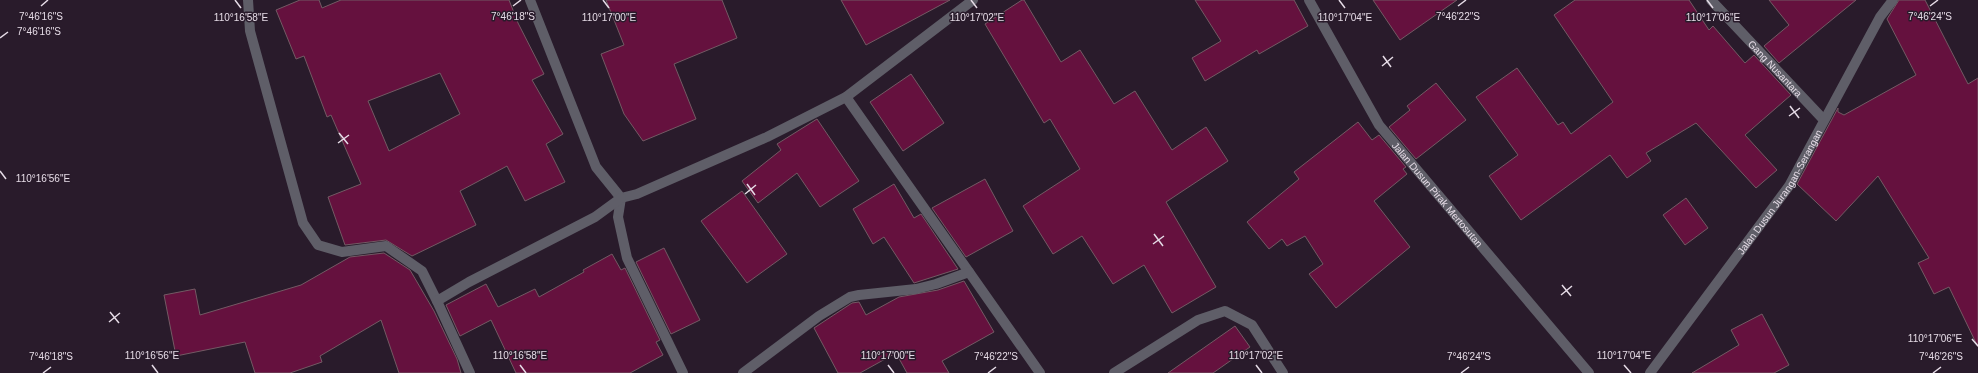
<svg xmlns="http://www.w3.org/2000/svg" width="1978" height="373" viewBox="0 0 1978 373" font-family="Helvetica,sans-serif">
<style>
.building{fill:#65113e;stroke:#735a64;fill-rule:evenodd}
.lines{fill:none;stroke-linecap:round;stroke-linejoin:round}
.lane{stroke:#5f5e68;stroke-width:10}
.street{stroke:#5f5e68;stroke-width:10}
.ticks{fill:none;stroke:#e5dbe6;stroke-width:1.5}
.labels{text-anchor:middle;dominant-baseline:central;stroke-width:3;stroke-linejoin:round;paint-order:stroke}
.street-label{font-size:10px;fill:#e5dbe6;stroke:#291b2b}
.ticks-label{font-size:10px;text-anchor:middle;fill:#e5dbe6;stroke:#291b2b;stroke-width:3;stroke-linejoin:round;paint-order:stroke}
</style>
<rect width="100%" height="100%" fill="#291b2b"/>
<path class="building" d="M 300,0 L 319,0 L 322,8 L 341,0 L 509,0 L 518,23 L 544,74 L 532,80 L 563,134 L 546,144 L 565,182 L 525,201 L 507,166 L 460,191 L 476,225 L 412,256 L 386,240 L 345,245 L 328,197 L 361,184 L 331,115 L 327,117 L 304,56 L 296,59 L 276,10 ZM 440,73 L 460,114 L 389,151 L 368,101 Z
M 606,0 L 722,0 L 737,38 L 674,64 L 696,119 L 643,141 L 624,114 L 601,54 L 624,45 Z
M 841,0 L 950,0 L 866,45 Z
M 1022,0 L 1024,0 L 1061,62 L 1080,50 L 1114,104 L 1135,91 L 1172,150 L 1206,127 L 1228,161 L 1166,202 L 1216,287 L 1172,313 L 1144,265 L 1113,284 L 1082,236 L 1053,254 L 1023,206 L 1080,169 L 1050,119 L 1044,123 L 985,24 Z
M 1195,0 L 1294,0 L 1308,26 L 1259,54 L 1257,50 L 1205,81 L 1192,58 L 1221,41 Z
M 1373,0 L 1457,0 L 1400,40 Z
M 1575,0 L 1689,0 L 1709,30 L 1713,26 L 1745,63 L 1754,55 L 1791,95 L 1745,135 L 1777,170 L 1756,188 L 1696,123 L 1646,153 L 1651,161 L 1627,178 L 1610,155 L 1521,220 L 1489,176 L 1518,155 L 1476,97 L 1517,68 L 1558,125 L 1563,122 L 1571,134 L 1613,102 L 1554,15 Z
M 1769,0 L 1856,0 L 1779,63 L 1764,46 L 1789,25 Z
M 1899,0 L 1925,0 L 1968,84 L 1978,78 L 1978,347 L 1949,287 L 1934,294 L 1918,263 L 1929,258 L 1878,176 L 1836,221 L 1797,184 L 1838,108 L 1838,112 L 1844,115 L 1916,75 L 1887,19 Z
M 911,74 L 944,123 L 903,151 L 870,102 Z
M 1436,83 L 1466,120 L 1416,159 L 1389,127 L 1410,110 L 1407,106 Z
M 817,119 L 859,181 L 820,207 L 797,173 L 758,203 L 742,181 L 781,150 L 777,144 Z
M 1358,122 L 1372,140 L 1379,135 L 1406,167 L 1403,169 L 1407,174 L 1374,201 L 1410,247 L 1336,308 L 1309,274 L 1323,264 L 1305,236 L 1287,246 L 1282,239 L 1269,249 L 1247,222 L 1299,179 L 1294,172 Z
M 985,179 L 1013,231 L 966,257 L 932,208 Z
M 894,184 L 914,218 L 921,214 L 958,269 L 914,283 L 884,237 L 873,244 L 853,209 Z
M 742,191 L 787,254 L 747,283 L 701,221 Z
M 1686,198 L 1708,228 L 1685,245 L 1663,215 Z
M 664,248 L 700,320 L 671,334 L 636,262 Z
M 384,253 L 410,270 L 434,311 L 457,359 L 461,373 L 399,373 L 381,320 L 320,356 L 322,362 L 290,373 L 255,373 L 245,342 L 176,356 L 164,295 L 195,289 L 200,315 L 301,285 L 350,257 Z
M 612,254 L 621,270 L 625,268 L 660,340 L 656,342 L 663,355 L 630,373 L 516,373 L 491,320 L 460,336 L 446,305 L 486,284 L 498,307 L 535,289 L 539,297 L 584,272 L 583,270 Z
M 964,281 L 994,332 L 942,361 L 949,373 L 907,373 L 896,353 L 860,373 L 838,373 L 814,328 L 852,303 L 859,302 L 866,315 L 899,297 L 938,290 Z
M 1762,314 L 1789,365 L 1774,373 L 1692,373 L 1739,345 L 1731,330 Z
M 1235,326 L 1250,347 L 1213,373 L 1168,373 Z"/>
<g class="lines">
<path class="lane" d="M 621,198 L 618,217 L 627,258 L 683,373"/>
<g class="street">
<path d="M 248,0 L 250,31 L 303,223 L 318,245 L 342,252 L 386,246 L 422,271 L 437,301"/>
<path d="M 530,0 L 596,167 L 621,198 L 637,194 L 767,137 L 846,97 L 973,0"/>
<path id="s1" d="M 1309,0 L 1379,125 L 1589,373"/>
<path id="s2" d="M 1711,0 L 1823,119"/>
<path d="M 846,97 L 1040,373"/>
<path d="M 470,373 L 437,301 L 469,282 L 595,217 L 621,198"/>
<path d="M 743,373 L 819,316 L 850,297 L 859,295 L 916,289 L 936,284 L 969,272"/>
<path d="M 1114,373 L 1198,320 L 1225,311 L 1252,325 L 1283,373"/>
<path id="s3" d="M 1650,373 L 1789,186 L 1880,17 L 1893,0"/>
</g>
</g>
<path class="ticks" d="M 235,0 L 241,8M 603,0 L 609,8M 971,0 L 977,8M 1339,0 L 1345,8M 1707,0 L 1713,8M 41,6 L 48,0M 513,6 L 521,0M 1458,6 L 1466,0M 1930,6 L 1938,0M 0,38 L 8,32M 1383,56 L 1391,67M 1382,66 L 1393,57M 1790,106 L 1799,118M 1789,116 L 1800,108M 339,133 L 348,144M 338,143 L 349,135M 0,171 L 6,179M 747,184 L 755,195M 745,194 L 756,185M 1154,234 L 1163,246M 1153,244 L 1164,236M 1562,285 L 1571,296M 1561,295 L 1572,286M 110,312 L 119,323M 109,322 L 120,313M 1972,339 L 1978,346M 152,365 L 158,373M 520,365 L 526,373M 888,365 L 894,373M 1256,365 L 1262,373M 1624,365 L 1631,373M 43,373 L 51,367M 988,373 L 996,367M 1461,373 L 1469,367M 1933,373 L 1941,367"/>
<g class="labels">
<g class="street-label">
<text stroke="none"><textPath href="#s2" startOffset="94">Gang Nusantara</textPath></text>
<text stroke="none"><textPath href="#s3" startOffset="223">Jalan Dusun Jurangan-Serangan</textPath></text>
<text stroke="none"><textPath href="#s1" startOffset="234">Jalan Dusun Pirak Mertosutan</textPath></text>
</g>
</g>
<g class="ticks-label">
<text x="41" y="20">7°46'16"S</text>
<text x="513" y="20">7°46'18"S</text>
<text x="1458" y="20">7°46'22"S</text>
<text x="1930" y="20">7°46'24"S</text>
<text x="1713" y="21">110°17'06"E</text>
<text x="241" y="21">110°16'58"E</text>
<text x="609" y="21">110°17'00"E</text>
<text x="977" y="21">110°17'02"E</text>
<text x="1345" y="21">110°17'04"E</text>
<text x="39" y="35">7°46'16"S</text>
<text x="43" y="182">110°16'56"E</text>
<text x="1935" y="342">110°17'06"E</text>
<text x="152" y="359">110°16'56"E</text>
<text x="520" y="359">110°16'58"E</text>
<text x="888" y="359">110°17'00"E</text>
<text x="1256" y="359">110°17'02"E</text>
<text x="1624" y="359">110°17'04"E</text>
<text x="51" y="360">7°46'18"S</text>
<text x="996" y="360">7°46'22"S</text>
<text x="1469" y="360">7°46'24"S</text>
<text x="1941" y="360">7°46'26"S</text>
</g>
</svg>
